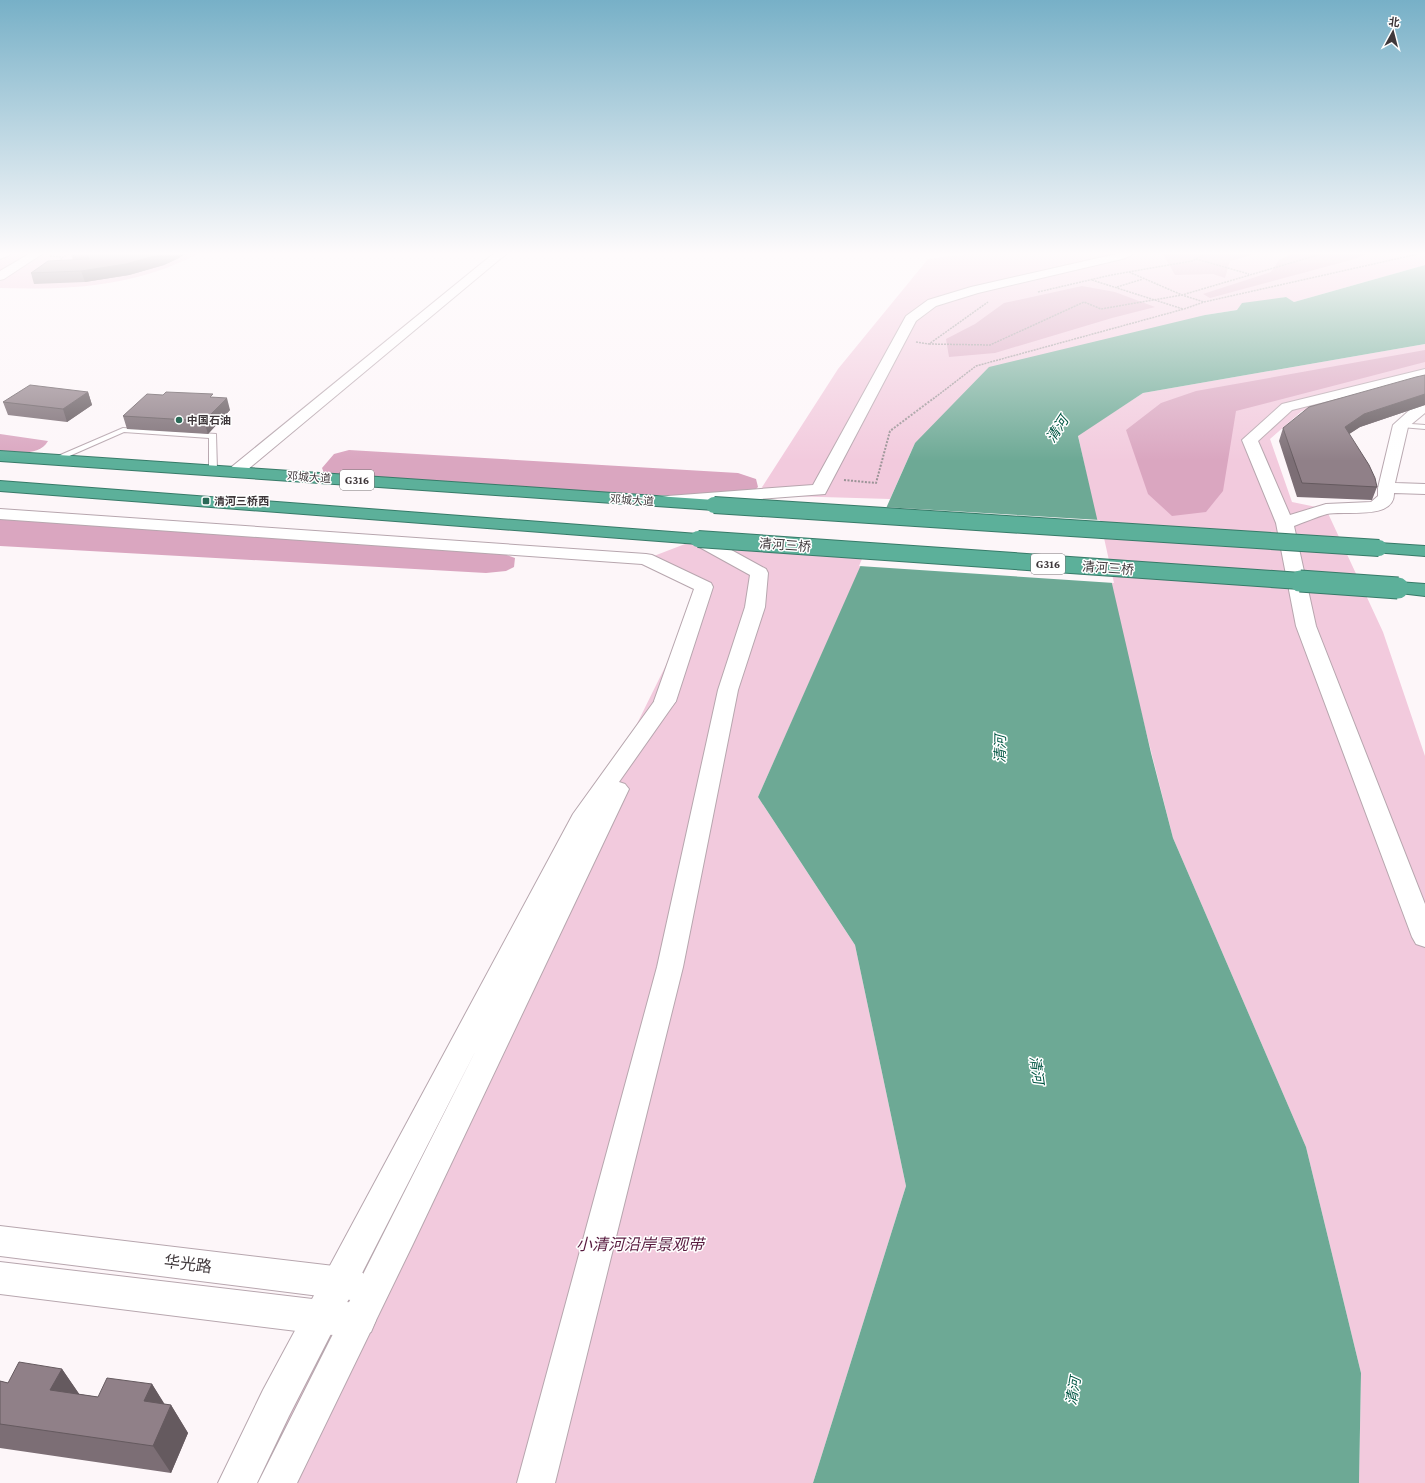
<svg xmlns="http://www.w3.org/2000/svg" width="1425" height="1483" viewBox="0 0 1425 1483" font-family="'Crimson Pro','Noto Sans SC',serif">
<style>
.green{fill:#f2cadd}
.forest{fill:#daa6c0}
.water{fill:#6da995}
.pier{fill:#fdf6f9}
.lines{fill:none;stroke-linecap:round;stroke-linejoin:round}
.service-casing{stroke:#b7a6ae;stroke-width:2}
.minor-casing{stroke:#b7a6ae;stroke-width:2}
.tertiary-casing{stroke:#b7a6ae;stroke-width:2}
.secondary-casing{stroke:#b7a6ae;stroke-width:2}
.trunk-casing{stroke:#377a68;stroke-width:2}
.path-far1{stroke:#9a9396;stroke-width:1.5;stroke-dasharray:2 1;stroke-linecap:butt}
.path{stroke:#9a9396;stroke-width:2;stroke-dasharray:2 1.5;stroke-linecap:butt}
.service{fill:#fff;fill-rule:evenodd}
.minor{fill:#fff;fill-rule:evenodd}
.tertiary{fill:#fff;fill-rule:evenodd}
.secondary{fill:#fff;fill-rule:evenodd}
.trunk{fill:#5cb09a;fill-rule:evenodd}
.trunk-bridge-far1-casing{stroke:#377a68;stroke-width:18;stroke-linecap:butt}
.trunk-bridge-casing{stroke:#377a68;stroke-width:23;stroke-linecap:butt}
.trunk-bridge-far1{stroke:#5cb09a;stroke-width:16}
.trunk-bridge{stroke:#5cb09a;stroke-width:21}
.wall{fill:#7c6e75}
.shaded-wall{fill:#655a5f}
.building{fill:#908088;stroke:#655a5f}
.poi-dot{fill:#2b6a58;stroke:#fff;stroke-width:1.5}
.labels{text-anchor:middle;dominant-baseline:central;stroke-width:3;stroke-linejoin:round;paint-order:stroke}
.far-poi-label{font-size:11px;font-weight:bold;fill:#3f383b;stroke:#fff;text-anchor:start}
.far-street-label{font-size:11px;fill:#3f383b;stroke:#fff}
.shield{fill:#fff;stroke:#797476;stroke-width:1}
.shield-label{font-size:12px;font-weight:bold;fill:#3f383b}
.street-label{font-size:13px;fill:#3f383b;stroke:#fff}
.water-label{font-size:14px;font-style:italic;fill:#005643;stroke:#fff}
.near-park-label{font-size:16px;font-style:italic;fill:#581b3f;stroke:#fff}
.near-street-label{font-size:16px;fill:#3f383b;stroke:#fff}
</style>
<rect width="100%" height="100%" fill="#fdf6f9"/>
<path class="green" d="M 0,254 L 198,254 C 133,287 71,290 0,288 Z
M 966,254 L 1425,254 L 1425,265 L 1294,302 L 1285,297 L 1237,310 L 1205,315 L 915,443 L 890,499 L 757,495 L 838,369 L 928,259 Z
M 1425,344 L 1425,381 L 1302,411 L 1270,439 L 1292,502 L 1326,509 L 1383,632 L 1425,756 L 1425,1483 L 1359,1483 L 1361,1373 L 1306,1147 L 1173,838 L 1117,617 L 1078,435 L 1143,393 Z
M 698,539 L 868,551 L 758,797 L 855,945 L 906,1186 L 813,1483 L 255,1483 L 516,969 L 704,588 L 646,559 Z"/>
<path class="forest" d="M 1163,254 L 1255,254 L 1230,261 L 1225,278 L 1213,274 L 1175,275 Z
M 1291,254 L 1368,254 L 1351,260 L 1210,298 L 1203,294 L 1271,272 L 1279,260 Z
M 1082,286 L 1115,292 L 1155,307 L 1112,318 L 995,353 L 949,357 L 946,339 L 975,324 L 1004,303 Z
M 1425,350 L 1425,362 L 1236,411 L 1223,491 L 1206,512 L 1172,516 L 1148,494 L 1126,430 L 1161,403 L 1196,391 Z
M 0,434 L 48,441 C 39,457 15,452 0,451 Z
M 349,450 L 738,473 L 756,479 L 758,487 L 753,492 L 720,495 L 642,495 L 324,473 L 322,468 L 334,454 Z
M 0,518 L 501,553 L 515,558 L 514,567 L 506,571 L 486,573 L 0,546 Z"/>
<path class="water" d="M 1425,265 L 1425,344 L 1143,393 L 1078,436 L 1151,753 L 1173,838 L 1306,1147 L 1361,1373 L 1359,1483 L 813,1483 L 906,1186 L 855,945 L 758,797 L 915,443 L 989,367 L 1205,315 L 1237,310 L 1242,303 L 1286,297 L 1294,302 Z"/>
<path class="pier" d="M 884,507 L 1100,520 L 1114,583 L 859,566 Z"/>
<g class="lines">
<g class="service-casing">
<path id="service" d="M 1398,423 L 1425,425 L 1425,429 L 1401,427 L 1397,425 Z
M 123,428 L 216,434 L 217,470 L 213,472 L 209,470 L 209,438 L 124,432 L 58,461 L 55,461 L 51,459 Z"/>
</g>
<g class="minor-casing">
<path id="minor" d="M 1116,254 L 1132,254 L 1130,256 L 1122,259 L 978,293 L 936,306 L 916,321 L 825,494 L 668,506 L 662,505 L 660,501 L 662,497 L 668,496 L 813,485 L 906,316 L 928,300 L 971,287 Z
M 1425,369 L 1425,377 L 1292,410 L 1258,441 L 1290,515 L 1326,504 L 1371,502 L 1378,496 L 1378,488 L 1393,425 L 1413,407 L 1425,404 L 1425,413 L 1408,427 L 1395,483 L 1425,484 L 1425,494 L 1394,493 C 1395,521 1343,510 1327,514 C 1316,517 1305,522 1294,526 L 1316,626 L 1425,904 L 1425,947 L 1416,944 L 1412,937 L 1296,626 L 1276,523 L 1242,440 L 1282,404 Z
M 698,534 L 704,535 L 766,569 L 768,573 L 765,607 L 738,690 L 683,967 L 555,1483 L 517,1483 L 657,967 L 718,690 L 745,607 L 750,575 L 692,543 L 689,539 L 692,535 Z"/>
</g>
<g class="tertiary-casing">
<path id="tertiary" d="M 0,254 L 10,254 L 8,256 L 0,259 Z
M 29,254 L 42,254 L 4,279 L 0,280 L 0,271 Z
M 493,254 L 506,254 L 241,475 L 235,477 L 229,475 L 227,472 L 229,469 Z
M 0,509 L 646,554 L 652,555 L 711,583 L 713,587 L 676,701 L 672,706 L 665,707 L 658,706 L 654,701 L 694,589 L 642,564 L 0,519 Z
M 0,1226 L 351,1268 L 363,1273 L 368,1284 L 363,1295 L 351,1300 L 0,1256 Z
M 0,1262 L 321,1300 L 359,1303 L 371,1308 L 376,1320 L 371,1332 L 359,1337 L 321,1334 L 0,1294 Z"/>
</g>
<g class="secondary-casing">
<path id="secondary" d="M 665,695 L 672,696 L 676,701 L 619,782 L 625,784 L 629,789 L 413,1244 L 297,1483 L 258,1483 L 476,1050 L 289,1416 L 257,1483 L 218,1483 L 263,1390 L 573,814 L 658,696 Z"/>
</g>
<g class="trunk-casing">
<path id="trunk" d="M 0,451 L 714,500 L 720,501 L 722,505 L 720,509 L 714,510 L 0,461 Z
M 0,481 L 698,534 L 704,535 L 707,539 L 704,543 L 698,544 L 0,491 Z
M 1379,543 L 1425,546 L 1425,556 L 1373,552 L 1370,548 L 1373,544 Z
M 1398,582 L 1425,584 L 1425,596 L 1391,592 L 1389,588 L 1391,584 Z"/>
</g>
<path class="path-far1" d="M 50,256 L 61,257
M 1196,259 L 1249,274
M 62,263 L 61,258 L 69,254
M 1129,272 L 1182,295 L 1204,302
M 1092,280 L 1183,309
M 1117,287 L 1143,279
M 1038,292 L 1111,275 L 1192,261 L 1204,254
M 916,342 L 929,344 L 988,302
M 929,344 L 990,345 L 1084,302 L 1101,309 L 1182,295 L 1321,254
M 933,399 L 976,366 L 1184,309 L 1204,302 L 1418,254"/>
<path class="path" d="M 844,480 L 876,483 L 890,431 L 934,398"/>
<use href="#service" class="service"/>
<use href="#minor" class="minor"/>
<use href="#tertiary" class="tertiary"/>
<use href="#secondary" class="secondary"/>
<use href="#trunk" class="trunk"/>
<g class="trunk-bridge-far1-casing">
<path id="trunk-bridge-far1" d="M 714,505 L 1379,548
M 698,539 L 1315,582"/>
</g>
<g class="trunk-bridge-casing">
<path id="trunk-bridge" d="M 1300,581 L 1398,588"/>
</g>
<use href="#trunk-bridge-far1" class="trunk-bridge-far1"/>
<use href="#trunk-bridge" class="trunk-bridge"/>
</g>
<path class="wall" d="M 73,254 L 179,258 L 164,265 L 129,275 L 85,282 L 34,284 L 31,273 L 73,260 L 71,255 Z
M 1425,375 L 1425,405 L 1360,427 L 1349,434 L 1377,487 L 1372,500 L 1297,497 L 1279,441 L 1283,428 Z
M 88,392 L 92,405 L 67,422 L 8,415 L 3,402 Z
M 214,397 L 230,410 L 208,434 L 127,429 L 123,416 Z
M 62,1369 L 79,1394 L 98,1397 L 152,1384 L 164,1404 L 171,1405 L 188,1433 L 171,1473 L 0,1448 L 0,1381 L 8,1383 Z"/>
<path class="shaded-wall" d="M 162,254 L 185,254 L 179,258 L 164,265 L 129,275 L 85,282 L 81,271 Z
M 88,392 L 92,405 L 67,422 L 63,409 Z
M 1425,394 L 1425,405 L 1360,427 L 1340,440 L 1345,427 L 1364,414 Z
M 227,398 L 230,410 L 208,434 L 204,421 Z
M 62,1369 L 82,1398 L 50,1390 Z
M 152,1384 L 169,1411 L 171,1405 L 188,1433 L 171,1473 L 153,1446 L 144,1401 Z"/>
<path class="building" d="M 73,254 L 162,254 L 126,264 L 81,271 L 31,273 L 48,261 L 89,259 L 87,254 L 71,255 Z
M 1425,375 L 1425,394 L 1364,414 L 1345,427 L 1369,465 L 1375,478 L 1377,487 L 1302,483 L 1283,428 L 1309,407 L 1416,377 Z
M 30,385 L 88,392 L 63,409 L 3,402 Z
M 166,392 L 213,394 L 210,397 L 227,398 L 204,421 L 123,416 L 147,394 L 163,395 Z
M 19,1362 L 62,1369 L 50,1390 L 98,1397 L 107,1378 L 152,1384 L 144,1401 L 171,1405 L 153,1446 L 0,1424 L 0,1381 L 8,1383 Z"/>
<linearGradient id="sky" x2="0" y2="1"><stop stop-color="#77b0c7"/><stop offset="0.55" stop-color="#fefbfc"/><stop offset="1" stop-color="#fefbfc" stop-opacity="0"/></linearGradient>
<rect width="1425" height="461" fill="url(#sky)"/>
<g class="poi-dot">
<circle cx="179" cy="420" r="4"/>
<rect x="202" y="497" width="8" height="8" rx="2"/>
</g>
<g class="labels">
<g class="far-poi-label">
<text x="187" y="420">中国石油</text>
<text x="214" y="501">清河三桥西</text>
</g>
<g class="far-street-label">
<text transform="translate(309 477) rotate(4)">邓城大道</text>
<text transform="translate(632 500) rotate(4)">邓城大道</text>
</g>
<g class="shield">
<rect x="340" y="470" width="34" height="20" rx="3"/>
<rect x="1031" y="554" width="34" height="20" rx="3"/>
</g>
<g class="shield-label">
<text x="357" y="480">G316</text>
<text x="1048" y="564">G316</text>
</g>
<g class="street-label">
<text transform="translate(785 545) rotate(4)">清河三桥</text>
<text transform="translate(1108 568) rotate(4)">清河三桥</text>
</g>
<g class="water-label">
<text transform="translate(1057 429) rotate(-57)">清河</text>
<text transform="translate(1000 749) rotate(-89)">清河</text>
<text transform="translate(1037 1070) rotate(82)">清河</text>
<text transform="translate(1073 1391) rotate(-80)">清河</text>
</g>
<g class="near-park-label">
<text x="640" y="1244">小清河沿岸景观带</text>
</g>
<g class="near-street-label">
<text transform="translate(188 1264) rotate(7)">华光路</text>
</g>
</g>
<g transform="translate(1393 32) rotate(7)" stroke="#ffffff" stroke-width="3" paint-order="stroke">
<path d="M0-3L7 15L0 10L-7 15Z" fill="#3f383b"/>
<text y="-6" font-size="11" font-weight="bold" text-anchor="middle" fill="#3f383b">北</text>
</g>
</svg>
